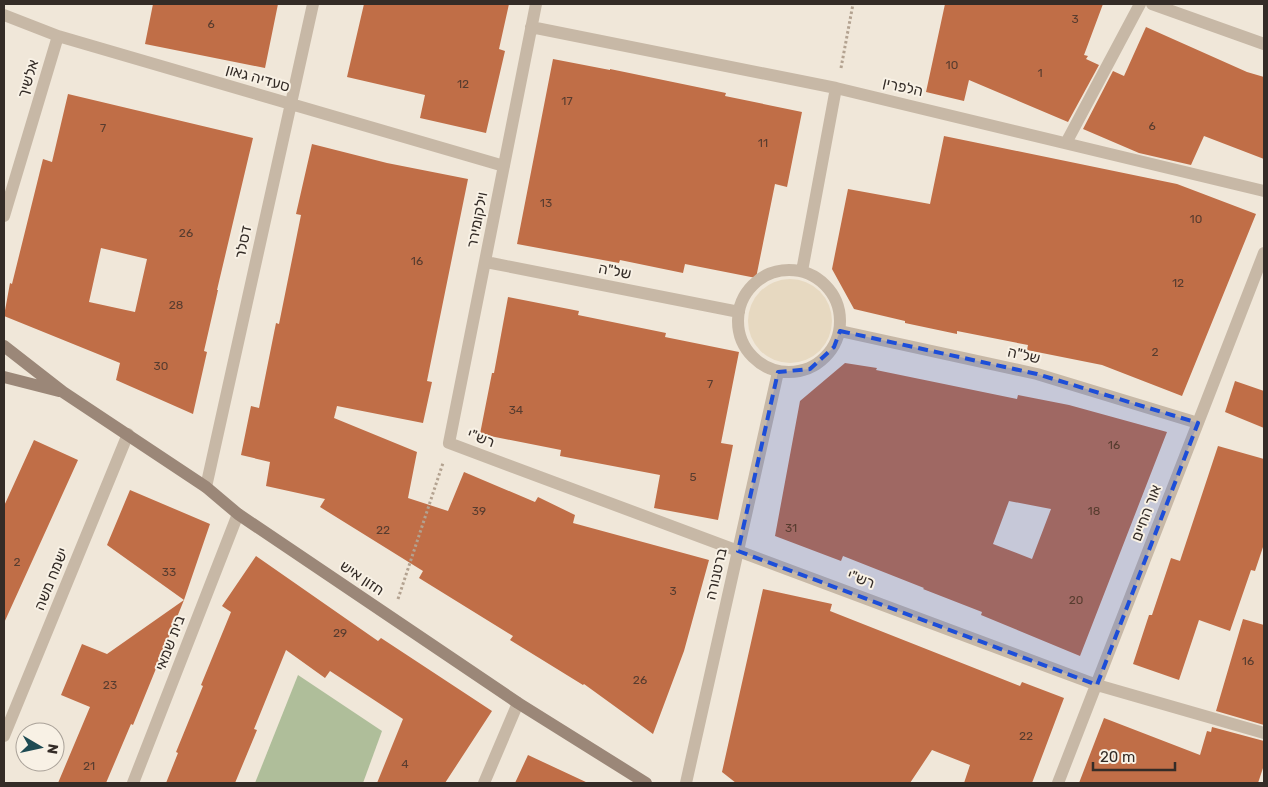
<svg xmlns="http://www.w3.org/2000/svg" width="1268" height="787" viewBox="0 0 1268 787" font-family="Rubik,Heebo,sans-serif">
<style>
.green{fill:#afbe9a}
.plaza{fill:#e7d9c1}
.building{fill:#c06e47;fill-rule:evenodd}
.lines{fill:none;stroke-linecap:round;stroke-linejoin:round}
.path{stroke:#b3a290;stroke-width:3;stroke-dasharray:2.5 2.5;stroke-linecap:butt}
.street{stroke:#c7b8a6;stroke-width:12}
.secondary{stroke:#9b8778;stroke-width:12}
.marked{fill:#1d4ed8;fill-opacity:0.2;stroke:#1d4ed8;stroke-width:4;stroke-dasharray:10 6;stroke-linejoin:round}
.labels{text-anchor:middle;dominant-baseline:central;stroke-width:4;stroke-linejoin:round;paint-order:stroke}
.number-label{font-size:12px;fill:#573c2f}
.street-label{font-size:15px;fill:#342c27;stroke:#f8f1e5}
</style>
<rect width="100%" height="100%" fill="#f0e7d9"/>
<path class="green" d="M 298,675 L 382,731 L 363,783 L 255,783 Z"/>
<path class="plaza" d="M748 321a42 42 0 1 1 84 0a42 42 0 1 1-84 0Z"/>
<path class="building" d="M 153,4 L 278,4 L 265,68 L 145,44 Z
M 364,4 L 509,4 L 499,49 L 505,51 L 486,133 L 420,118 L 425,95 L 347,77 Z
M 945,4 L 1103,4 L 1084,55 L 1088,56 L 1086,59 L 1099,65 L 1068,122 L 969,80 L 964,101 L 926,92 Z
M 1146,27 L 1247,72 L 1264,77 L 1264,159 L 1204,136 L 1191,165 L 1139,153 L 1083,129 L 1113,71 L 1124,76 Z
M 553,59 L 610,70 L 610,69 L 726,93 L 725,96 L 802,112 L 787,187 L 775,184 L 756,278 L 685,264 L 683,273 L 620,260 L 619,263 L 517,244 Z
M 68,94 L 253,138 L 217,290 L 218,290 L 204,351 L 207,352 L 193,414 L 116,380 L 120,363 L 4,316 L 10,283 L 12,284 L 43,159 L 52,162 ZM 101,248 L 147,259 L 135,312 L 89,302 Z
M 944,136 L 1177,184 L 1256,214 L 1182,396 L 1102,365 L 1027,350 L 1028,345 L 957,331 L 957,334 L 905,323 L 905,321 L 854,309 L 832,269 L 848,189 L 930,204 Z
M 312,144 L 387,163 L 468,179 L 427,381 L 432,382 L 423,423 L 337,406 L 334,418 L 417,452 L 408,498 L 448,511 L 464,472 L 535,502 L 538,497 L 575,515 L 573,523 L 709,560 L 684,651 L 653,734 L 584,684 L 583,685 L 510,640 L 513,636 L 419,578 L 423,571 L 320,507 L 325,499 L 266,486 L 270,462 L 241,455 L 251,406 L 259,408 L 276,323 L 279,324 L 301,215 L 296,214 Z
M 508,297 L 579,311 L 578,315 L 666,333 L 665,337 L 739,352 L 721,443 L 733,445 L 718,520 L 654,508 L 660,475 L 560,456 L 561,450 L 480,434 L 492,373 L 494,373 Z
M 845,363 L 877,368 L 876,370 L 1017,399 L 1018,395 L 1069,405 L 1167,432 L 1080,656 L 981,615 L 982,612 L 923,589 L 924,588 L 843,556 L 841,561 L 775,536 L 800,401 ZM 1009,501 L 1051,509 L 1032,559 L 993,544 Z
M 1235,381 L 1264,391 L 1264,428 L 1225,412 Z
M 34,440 L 78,460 L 4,623 L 4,506 Z
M 1218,446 L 1264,459 L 1264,544 L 1255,571 L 1251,570 L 1230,631 L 1199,620 L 1179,680 L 1133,664 L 1149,615 L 1152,615 L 1171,558 L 1180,561 Z
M 130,490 L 210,524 L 184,600 L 107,545 Z
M 256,556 L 378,641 L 381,638 L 492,711 L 445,783 L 377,783 L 403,719 L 330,671 L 325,678 L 286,650 L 254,729 L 257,730 L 235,783 L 166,783 L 178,753 L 176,752 L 203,686 L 201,685 L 231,612 L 222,606 Z
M 763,589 L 832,604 L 830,611 L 1020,686 L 1022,682 L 1064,698 L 1032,783 L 964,783 L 970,765 L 932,750 L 910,783 L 736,783 L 722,772 Z
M 184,600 L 133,725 L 131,724 L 106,783 L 58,783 L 90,707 L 61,695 L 82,644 L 107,654 Z
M 1243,619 L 1264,625 L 1264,725 L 1216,711 Z
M 1104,718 L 1200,755 L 1207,731 L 1211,732 L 1212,727 L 1264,741 L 1264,765 L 1258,783 L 1079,783 Z
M 528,755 L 588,783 L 515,783 Z"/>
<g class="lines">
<path class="path" d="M 841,68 L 853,4
M 398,599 L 443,463"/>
<path class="street" d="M 536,4 L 449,443 L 1097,685 L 1264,733
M 1152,4 L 1264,44
M 4,15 L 58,36 L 504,166
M 531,27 L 836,88 L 1264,191
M 1066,143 L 1140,4
M 4,216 L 58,36
M 486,262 L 739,312
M738 321a51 51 0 1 1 102 0a51 51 0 1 1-102 0Z
M 802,271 L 836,88
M 840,331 L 1037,374 L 1198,423
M 206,487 L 313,4
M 4,736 L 128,434
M 133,783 L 238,514
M 484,783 L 518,703
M 686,783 L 778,372
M 1058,783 L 1264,253"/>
<path class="secondary" d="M 4,346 L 63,392 L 206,487 L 238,514 L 518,703 L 646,783
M 4,377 L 59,391"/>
</g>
<path class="marked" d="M 840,331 L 1037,374 L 1198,423 L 1097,685 L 738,551 L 778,372 L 810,369 L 834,347 Z"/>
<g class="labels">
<g class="number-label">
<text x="1075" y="19">3</text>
<text x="211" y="24">6</text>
<text x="952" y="65">10</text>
<text x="1040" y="73">1</text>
<text x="463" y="84">12</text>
<text x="567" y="101">17</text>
<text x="1152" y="126">6</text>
<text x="103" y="128">7</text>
<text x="763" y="143">11</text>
<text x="546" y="203">13</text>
<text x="1196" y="219">10</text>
<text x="186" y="233">26</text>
<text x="417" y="261">16</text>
<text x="1178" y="283">12</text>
<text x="176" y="305">28</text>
<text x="1155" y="352">2</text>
<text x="161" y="366">30</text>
<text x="710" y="384">7</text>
<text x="516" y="410">34</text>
<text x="1114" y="445">16</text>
<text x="693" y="477">5</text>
<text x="479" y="511">39</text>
<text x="1094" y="511">18</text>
<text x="791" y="528">31</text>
<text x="383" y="530">22</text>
<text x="17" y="562">2</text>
<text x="169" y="572">33</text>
<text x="673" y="591">3</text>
<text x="1076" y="600">20</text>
<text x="340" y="633">29</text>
<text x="1248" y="661">16</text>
<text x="640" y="680">26</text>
<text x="110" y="685">23</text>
<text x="1026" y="736">22</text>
<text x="405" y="764">4</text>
<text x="89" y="766">21</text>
</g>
<g class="street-label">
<text transform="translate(258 78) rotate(16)">סעדיה גאון</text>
<text transform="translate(28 79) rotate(-73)">אלשיך</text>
<text transform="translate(903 87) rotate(13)">הלפרין</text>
<text transform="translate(477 220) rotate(-79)">וילקומירר</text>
<text transform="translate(243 242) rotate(-78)">דסלר</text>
<text transform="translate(615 271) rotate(11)">של"ה</text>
<text transform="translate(1024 355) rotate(13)">של"ה</text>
<text transform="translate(481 438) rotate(20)">רש"י</text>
<text transform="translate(1146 513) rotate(-69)">אור החיים</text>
<text transform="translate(716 574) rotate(-77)">ברטנורה</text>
<text transform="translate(362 578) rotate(34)">חזון איש</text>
<text transform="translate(51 579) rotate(-68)">ישמח משה</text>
<text transform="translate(861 579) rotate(20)">רש"י</text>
<text transform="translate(170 643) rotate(-69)">בית שמאי</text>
</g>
</g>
<rect width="1268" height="787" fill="none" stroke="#342c27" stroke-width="10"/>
<g transform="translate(40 747) rotate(99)"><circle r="24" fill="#f8f1e5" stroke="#aaa299"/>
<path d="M0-4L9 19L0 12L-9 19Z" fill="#1e4b53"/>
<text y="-8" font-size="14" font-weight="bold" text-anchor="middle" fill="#342c27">N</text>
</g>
<path d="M1093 762v8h82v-8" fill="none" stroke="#342c27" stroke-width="2.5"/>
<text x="1100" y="762" font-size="15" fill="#342c27" stroke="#f8f1e5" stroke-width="4" paint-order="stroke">20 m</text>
</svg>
